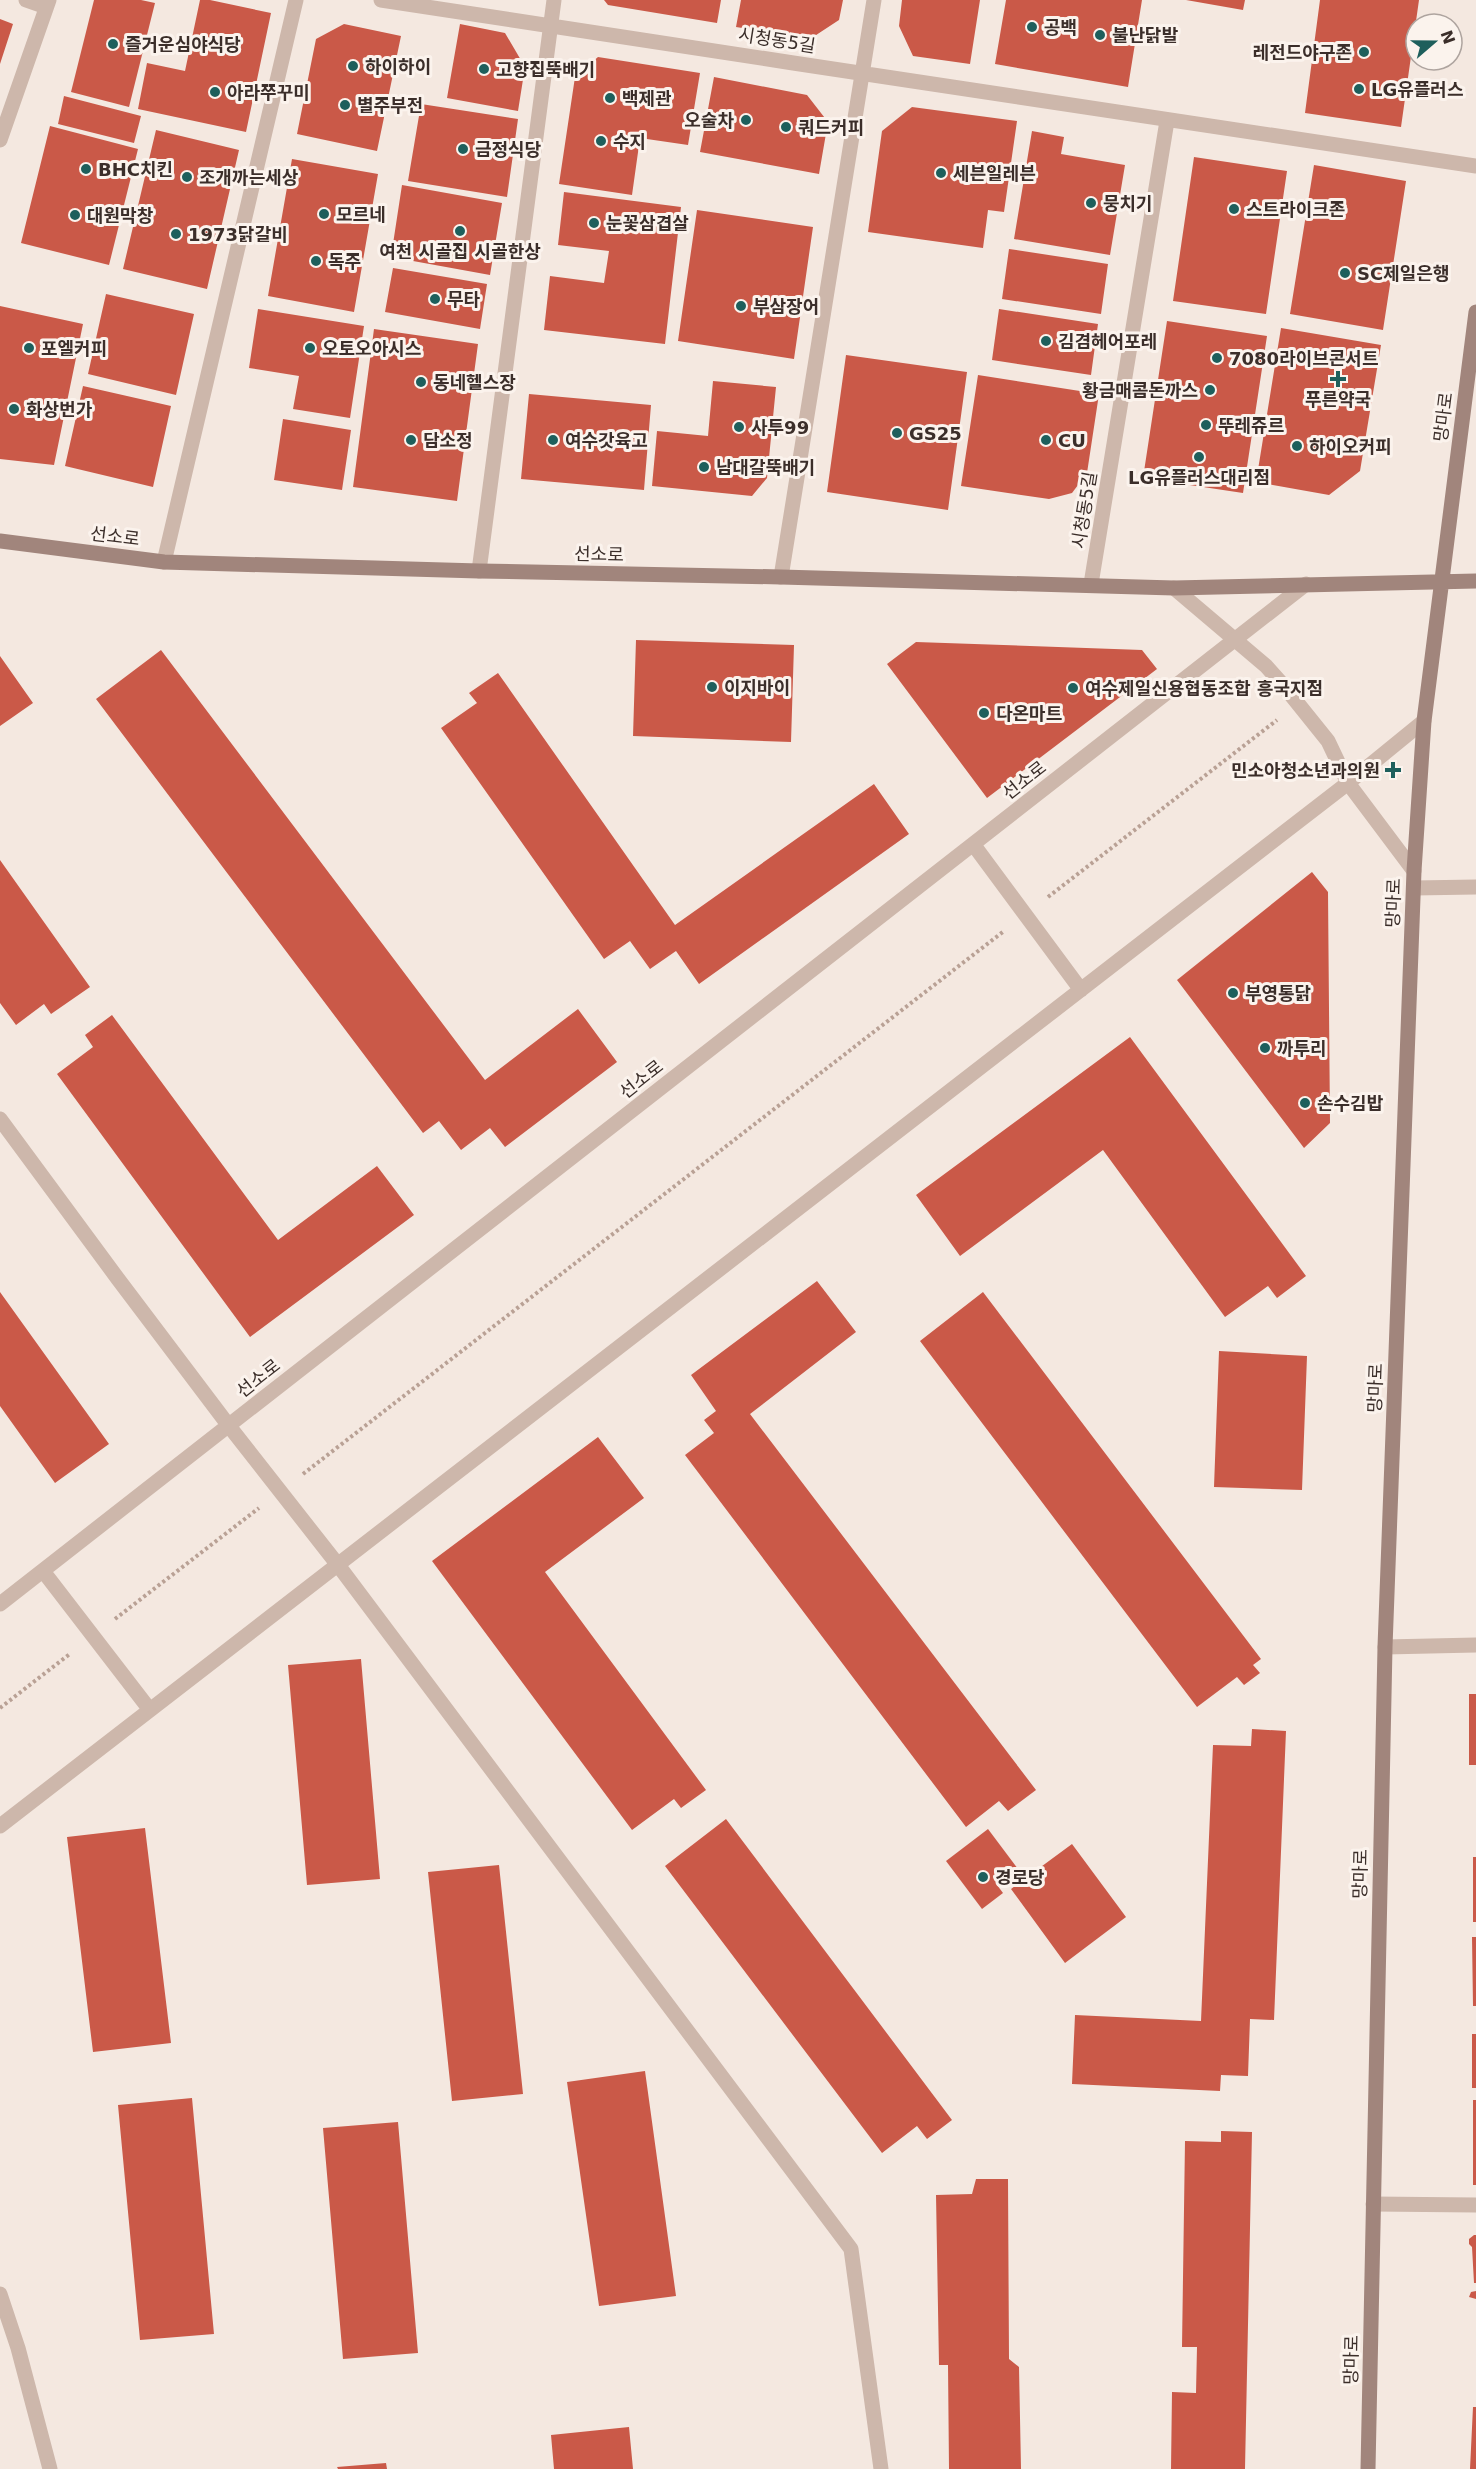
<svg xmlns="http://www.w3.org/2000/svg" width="1476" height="2469" viewBox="0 0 1476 2469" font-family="'DejaVu Sans','Noto Sans KR',sans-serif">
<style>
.building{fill:#ca5948}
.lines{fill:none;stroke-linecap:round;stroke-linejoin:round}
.path{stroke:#b9a195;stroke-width:4;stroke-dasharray:3 3;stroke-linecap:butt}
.lane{stroke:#cdb7ab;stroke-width:15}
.street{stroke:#cdb7ab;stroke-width:15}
.secondary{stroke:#a1857c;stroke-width:15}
.poi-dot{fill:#1e5f5c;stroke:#fbf3ed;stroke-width:2}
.labels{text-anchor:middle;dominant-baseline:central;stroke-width:6;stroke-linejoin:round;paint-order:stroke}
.poi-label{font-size:18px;font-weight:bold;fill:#3b2e2a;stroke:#fbf3ed;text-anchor:start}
.street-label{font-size:18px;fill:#3b2e2a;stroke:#fbf3ed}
</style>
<rect width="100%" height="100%" fill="#f4e8e0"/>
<path class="building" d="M 94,0 L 141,0 L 155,3 L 129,107 L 71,92 Z
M 200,0 L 210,0 L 271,13 L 246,132 L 138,109 L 147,63 L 185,71 Z
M 604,0 L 721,0 L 717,23 L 608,5 Z
M 741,0 L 843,0 L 839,20 L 810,39 L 736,27 Z
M 902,0 L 980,0 L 970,64 L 913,56 L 899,26 Z
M 1006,0 L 1142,0 L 1128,87 L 995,64 Z
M 1186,0 L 1245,0 L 1243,10 Z
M 1320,0 L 1419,0 L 1401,127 L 1305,113 Z
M 0,19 L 13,24 L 0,64 Z
M 344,24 L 401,36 L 377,151 L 297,134 L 316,39 Z
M 460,24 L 505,33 L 525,67 L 518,111 L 447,98 Z
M 598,57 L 700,73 L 688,145 L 640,138 L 632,195 L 559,184 L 575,77 Z
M 714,77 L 807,95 L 828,122 L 819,174 L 700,152 Z
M 64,96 L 141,116 L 134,143 L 58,124 Z
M 421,104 L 518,119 L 507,197 L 408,181 Z
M 912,107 L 1017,121 L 1004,212 L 988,210 L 983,248 L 868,232 L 882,131 Z
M 50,126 L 138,149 L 109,265 L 21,243 Z
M 156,130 L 239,150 L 207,289 L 123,269 Z
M 1032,131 L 1064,137 L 1061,154 L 1125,165 L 1110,255 L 1014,239 Z
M 1194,157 L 1287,171 L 1266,314 L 1173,301 Z
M 292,159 L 378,174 L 354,312 L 268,296 Z
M 1314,165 L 1406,181 L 1383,330 L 1290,314 Z
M 402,185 L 502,203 L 490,275 L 391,257 Z
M 564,192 L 681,207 L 665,344 L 544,330 L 550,276 L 604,283 L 609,251 L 558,245 Z
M 697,210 L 813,227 L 794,359 L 678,341 Z
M 1009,249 L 1108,264 L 1101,314 L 1002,299 Z
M 393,268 L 487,284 L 480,329 L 385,312 Z
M 106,294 L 194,314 L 176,395 L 88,374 Z
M 0,306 L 83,324 L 54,465 L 0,459 Z
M 258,309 L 364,326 L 350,418 L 293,409 L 299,376 L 249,368 Z
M 999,309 L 1098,324 L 1091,375 L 992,360 Z
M 1167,321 L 1267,336 L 1243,493 L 1143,478 Z
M 1281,328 L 1381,345 L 1360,471 L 1329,495 L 1256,482 Z
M 374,329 L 478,344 L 457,501 L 353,487 Z
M 846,355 L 967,372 L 948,510 L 827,492 Z
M 978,375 L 1099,394 L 1087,473 L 1072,493 L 1049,499 L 961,486 Z
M 713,381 L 776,387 L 767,478 L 752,496 L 652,486 L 657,431 L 708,436 Z
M 83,386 L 171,406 L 153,487 L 65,466 Z
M 529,394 L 651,405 L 644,490 L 521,479 Z
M 283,419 L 351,430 L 342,490 L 274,480 Z
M 636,640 L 794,645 L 791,742 L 633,736 Z
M 916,642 L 1142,650 L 1157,669 L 987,798 L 887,664 Z
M 161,650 L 485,1080 L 578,1009 L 617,1062 L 505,1147 L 490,1128 L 461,1150 L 439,1121 L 423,1133 L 96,699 Z
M 0,656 L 33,703 L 0,726 Z
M 498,673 L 675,925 L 874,784 L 909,834 L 699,984 L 676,951 L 650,969 L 630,941 L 604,959 L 441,728 L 477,703 L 469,693 Z
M 0,860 L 90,987 L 51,1014 L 44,1004 L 16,1025 L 0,1003 Z
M 1312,872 L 1328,892 L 1330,1123 L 1304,1148 L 1177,980 Z
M 112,1015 L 278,1240 L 377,1166 L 414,1215 L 250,1337 L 57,1074 L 93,1047 L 85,1035 Z
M 1130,1037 L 1306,1276 L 1277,1298 L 1268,1286 L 1225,1317 L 1103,1150 L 960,1256 L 916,1195 Z
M 817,1281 L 856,1332 L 750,1414 L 1036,1790 L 1008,1811 L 999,1801 L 966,1827 L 685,1455 L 714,1433 L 704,1420 L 716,1411 L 691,1375 Z
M 0,1292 L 109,1444 L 55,1483 L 0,1406 Z
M 983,1292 L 1261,1659 L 1253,1665 L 1260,1673 L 1244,1685 L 1237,1677 L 1197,1707 L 920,1341 Z
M 1219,1351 L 1307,1356 L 1302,1490 L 1214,1487 Z
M 598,1437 L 644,1498 L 545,1572 L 706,1790 L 681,1808 L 674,1799 L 632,1830 L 432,1561 Z
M 361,1659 L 380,1879 L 307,1885 L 288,1665 Z
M 1469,1694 L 1476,1694 L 1476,1765 L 1469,1765 Z
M 1252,1729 L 1286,1731 L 1274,2020 L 1250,2019 L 1248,2076 L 1221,2075 L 1220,2091 L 1072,2084 L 1075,2015 L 1201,2021 L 1213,1745 L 1251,1746 Z
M 726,1819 L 952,2120 L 927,2139 L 917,2126 L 882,2153 L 665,1866 Z
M 145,1828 L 171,2043 L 93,2052 L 67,1837 Z
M 988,1829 L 1018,1869 L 997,1885 L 1003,1893 L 982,1909 L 946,1861 Z
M 1072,1844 L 1126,1917 L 1065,1963 L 1011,1889 Z
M 1473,1857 L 1476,1857 L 1476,1922 L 1473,1922 Z
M 499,1865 L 523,2094 L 452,2101 L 428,1872 Z
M 1472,1937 L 1476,1937 L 1476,2006 L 1473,2006 Z
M 1472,2034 L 1476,2034 L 1476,2088 L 1472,2088 Z
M 645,2071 L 676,2296 L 599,2306 L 567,2082 Z
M 192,2098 L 214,2334 L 140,2340 L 118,2105 Z
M 1473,2100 L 1476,2100 L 1476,2185 L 1473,2185 Z
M 398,2122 L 418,2353 L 343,2359 L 323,2128 Z
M 1221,2131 L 1252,2132 L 1245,2469 L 1171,2469 L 1172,2392 L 1196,2393 L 1197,2347 L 1182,2347 L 1185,2141 L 1221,2142 Z
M 976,2179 L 1008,2179 L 1009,2359 L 1019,2367 L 1021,2469 L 949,2469 L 948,2365 L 939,2365 L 936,2195 L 972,2194 Z
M 1474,2235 L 1476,2235 L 1476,2283 L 1474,2283 L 1472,2247 L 1469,2244 L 1469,2239 Z
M 1476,2291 L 1476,2299 L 1469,2297 L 1471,2292 Z
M 1473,2407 L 1476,2407 L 1476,2469 L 1470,2469 Z
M 629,2427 L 633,2469 L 554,2469 L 551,2435 Z
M 386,2463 L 387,2469 L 338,2469 L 337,2467 Z"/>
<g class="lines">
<path class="path" d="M 1048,897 L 1277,720
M 303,1474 L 1004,931
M 115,1619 L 259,1508
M 0,1708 L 71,1653"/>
<path class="lane" d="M 1174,588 L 1266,666 L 1283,685 L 1328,741 L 1348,783 L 1414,871"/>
<path class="street" d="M 26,0 L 46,7
M 381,0 C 746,55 1111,113 1476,166
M 0,140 L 49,0
M 164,562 L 296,0
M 479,571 L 554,0
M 781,577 L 874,0
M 1091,584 L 1167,121
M 973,844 L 1081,990
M 1414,888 L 1476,887
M 0,1119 L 118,1279 L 229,1426 L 338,1565 L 851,2249 L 881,2469
M 43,1571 L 150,1710
M 0,1604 L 1306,584
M 1385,1647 L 1476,1645
M 0,1826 L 1348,783 L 1424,721
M 1373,2204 L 1476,2205
M 0,2294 L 18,2348 L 50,2469"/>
<path class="secondary" d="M 0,541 L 164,562 L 479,571 L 781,577 L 1174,588 L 1476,581
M 1368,2469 L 1385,1647 L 1414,871 L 1424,721 L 1476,312"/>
</g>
<g class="poi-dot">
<circle cx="1032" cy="27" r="6"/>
<circle cx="1100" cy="35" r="6"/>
<circle cx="113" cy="44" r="6"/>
<circle cx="1364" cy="52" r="6"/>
<circle cx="353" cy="66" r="6"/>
<circle cx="484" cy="69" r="6"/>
<circle cx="1359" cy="89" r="6"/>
<circle cx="215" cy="92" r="6"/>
<circle cx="610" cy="98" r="6"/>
<circle cx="345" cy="105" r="6"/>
<circle cx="746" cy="120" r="6"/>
<circle cx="786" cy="127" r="6"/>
<circle cx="601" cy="141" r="6"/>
<circle cx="463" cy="149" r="6"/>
<circle cx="86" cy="169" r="6"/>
<circle cx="941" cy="173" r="6"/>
<circle cx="187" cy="177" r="6"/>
<circle cx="1091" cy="203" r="6"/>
<circle cx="1234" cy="209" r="6"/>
<circle cx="324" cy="214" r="6"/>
<circle cx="75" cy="215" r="6"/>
<circle cx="594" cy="223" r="6"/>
<circle cx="460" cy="231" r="6"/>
<circle cx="176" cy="234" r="6"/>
<circle cx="316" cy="261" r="6"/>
<circle cx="1345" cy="273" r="6"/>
<circle cx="435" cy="299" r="6"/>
<circle cx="741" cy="306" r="6"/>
<circle cx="1046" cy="341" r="6"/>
<circle cx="29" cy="348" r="6"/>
<circle cx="310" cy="348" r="6"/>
<circle cx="1217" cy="358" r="6"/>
<path d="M1335 370h6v6h6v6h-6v6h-6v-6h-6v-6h6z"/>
<circle cx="421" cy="382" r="6"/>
<circle cx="1210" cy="390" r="6"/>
<circle cx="14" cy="409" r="6"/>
<circle cx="1206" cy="425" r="6"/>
<circle cx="739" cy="427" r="6"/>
<circle cx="897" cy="433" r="6"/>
<circle cx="411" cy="440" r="6"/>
<circle cx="553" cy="440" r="6"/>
<circle cx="1046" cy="440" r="6"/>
<circle cx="1297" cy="446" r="6"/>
<circle cx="1199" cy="457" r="6"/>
<circle cx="704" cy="467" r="6"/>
<circle cx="712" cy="687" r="6"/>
<circle cx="1073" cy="688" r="6"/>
<circle cx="984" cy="713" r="6"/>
<path d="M1390 761h6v6h6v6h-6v6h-6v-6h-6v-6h6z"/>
<circle cx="1233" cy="993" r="6"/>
<circle cx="1265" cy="1048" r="6"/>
<circle cx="1305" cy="1103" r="6"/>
<circle cx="983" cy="1877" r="6"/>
</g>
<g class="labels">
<g class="poi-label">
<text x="1044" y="27">공백</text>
<text x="1112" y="35">불난닭발</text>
<text x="125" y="44">즐거운심야식당</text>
<text x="1352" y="52" text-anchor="end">레전드야구존</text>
<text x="365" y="66">하이하이</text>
<text x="496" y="69">고향집뚝배기</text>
<text x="1371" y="89">LG유플러스</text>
<text x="227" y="92">아라쭈꾸미</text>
<text x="622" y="98">백제관</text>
<text x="357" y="105">별주부전</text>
<text x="734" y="120" text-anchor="end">오술차</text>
<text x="798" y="127">쿼드커피</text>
<text x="613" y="141">수지</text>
<text x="475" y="149">금정식당</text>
<text x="98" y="169">BHC치킨</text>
<text x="953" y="173">세븐일레븐</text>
<text x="199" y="177">조개까는세상</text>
<text x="1103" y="203">뭉치기</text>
<text x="1246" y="209">스트라이크존</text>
<text x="336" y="214">모르네</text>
<text x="87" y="215">대원막창</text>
<text x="606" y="223">눈꽃삼겹살</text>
<text x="188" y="234">1973닭갈비</text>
<text x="460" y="251" text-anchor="middle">여천 시골집 시골한상</text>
<text x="328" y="261">독주</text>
<text x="1357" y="273">SC제일은행</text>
<text x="447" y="299">무타</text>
<text x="753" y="306">부삼장어</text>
<text x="1058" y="341">김겸헤어포레</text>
<text x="41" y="348">포엘커피</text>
<text x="322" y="348">오토오아시스</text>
<text x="1229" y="358">7080라이브콘서트</text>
<text x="433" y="382">동네헬스장</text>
<text x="1198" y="390" text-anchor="end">황금매콤돈까스</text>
<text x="1338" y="399" text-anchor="middle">푸른약국</text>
<text x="26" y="409">화상번가</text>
<text x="1218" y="425">뚜레쥬르</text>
<text x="751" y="427">사투99</text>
<text x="909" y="433">GS25</text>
<text x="423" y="440">담소정</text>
<text x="565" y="440">여수갓육고</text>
<text x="1058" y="440">CU</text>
<text x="1309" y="446">하이오커피</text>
<text x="716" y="467">남대갈뚝배기</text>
<text x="1199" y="477" text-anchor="middle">LG유플러스대리점</text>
<text x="724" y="687">이지바이</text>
<text x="1085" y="688">여수제일신용협동조합 흥국지점</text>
<text x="996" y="713">다온마트</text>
<text x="1380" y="770" text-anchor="end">민소아청소년과의원</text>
<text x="1245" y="993">부영통닭</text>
<text x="1277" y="1048">까투리</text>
<text x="1317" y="1103">손수김밥</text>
<text x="995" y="1877">경로당</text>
</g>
<g class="street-label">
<text transform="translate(777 40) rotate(9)">시청동5길</text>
<text transform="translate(1443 417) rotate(-83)">망마로</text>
<text transform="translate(1084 510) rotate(-81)">시청동5길</text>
<text transform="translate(115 536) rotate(7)">선소로</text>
<text transform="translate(599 554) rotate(1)">선소로</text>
<text transform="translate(1024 780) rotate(-38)">선소로</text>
<text transform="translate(1393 903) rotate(-88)">망마로</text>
<text transform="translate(641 1079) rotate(-38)">선소로</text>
<text transform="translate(258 1378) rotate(-38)">선소로</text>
<text transform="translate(1375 1388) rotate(-88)">망마로</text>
<text transform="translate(1360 1874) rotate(-89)">망마로</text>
<text transform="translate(1351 2360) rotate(-89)">망마로</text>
</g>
</g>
<g transform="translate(1434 42) rotate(70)"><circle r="28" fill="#fbf3ed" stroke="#aea49f" stroke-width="1.5"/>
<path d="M0-4.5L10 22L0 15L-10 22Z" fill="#1e5f5c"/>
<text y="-9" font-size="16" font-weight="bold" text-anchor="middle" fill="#3b2e2a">N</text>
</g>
</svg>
